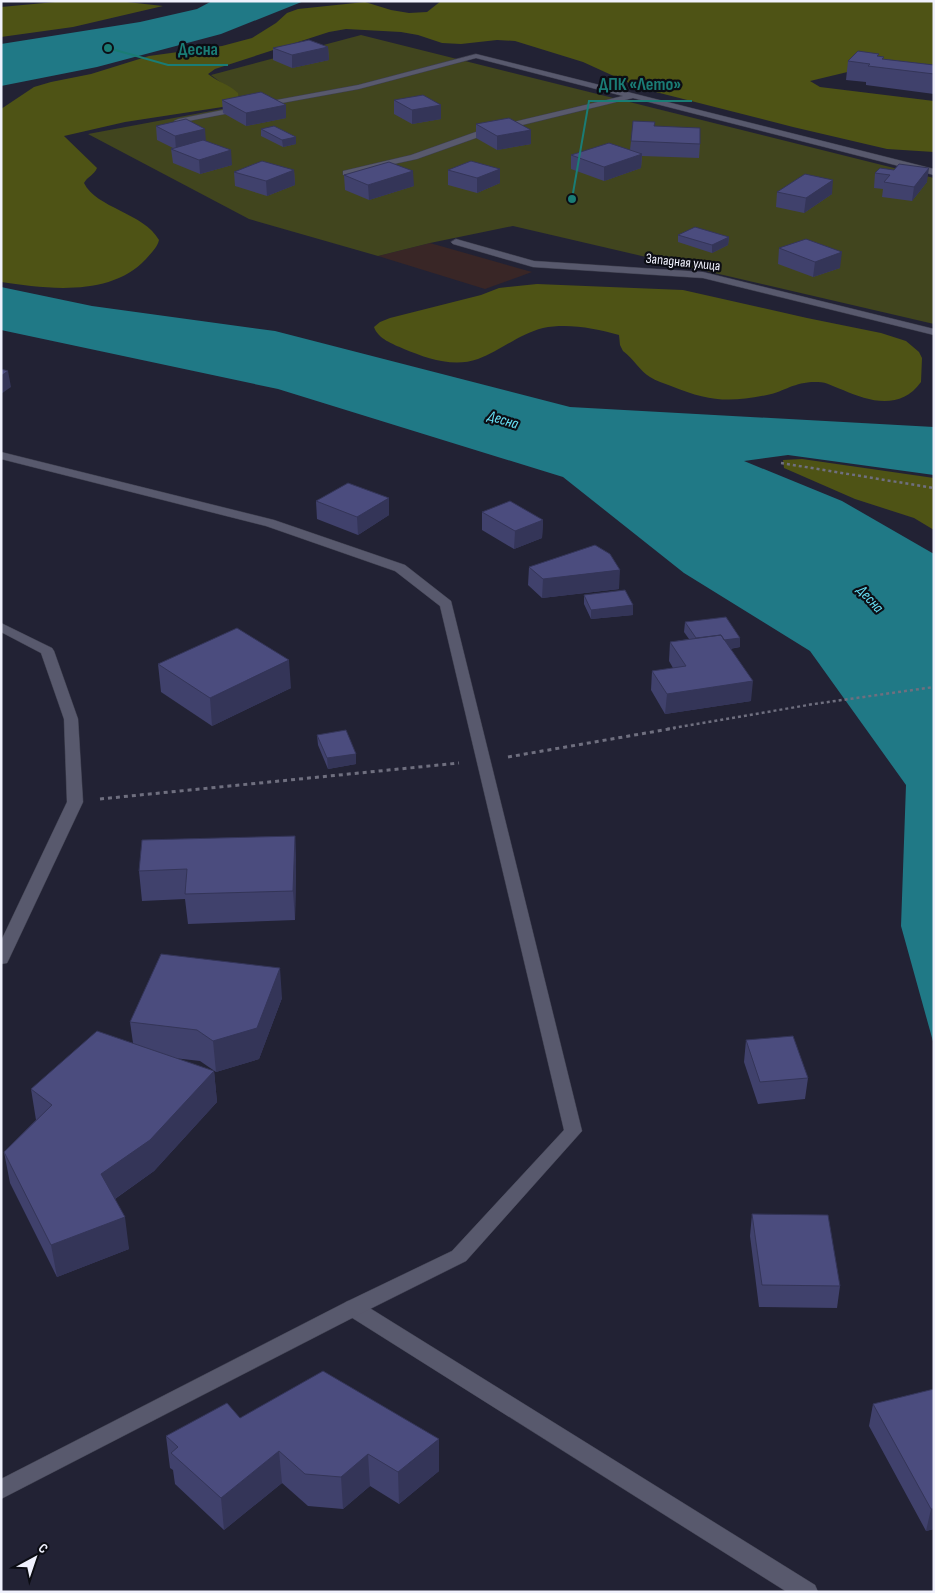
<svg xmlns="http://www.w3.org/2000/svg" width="935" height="1593" viewBox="0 0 935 1593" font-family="'Sofia Sans Condensed',sans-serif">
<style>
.industrial{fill:#392626}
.green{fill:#41451e}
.forest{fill:#4e5315}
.water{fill:#207986}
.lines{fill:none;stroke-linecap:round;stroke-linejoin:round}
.lane-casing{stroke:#3d3e4d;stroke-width:1}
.street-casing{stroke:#3d3e4d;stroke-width:1}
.path-far1{stroke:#6f6f7f;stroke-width:2.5;stroke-dasharray:3 3;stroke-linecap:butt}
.path{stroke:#6f6f7f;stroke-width:3;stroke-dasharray:4 4;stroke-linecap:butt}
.lane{fill:#58596d;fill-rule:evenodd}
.street{fill:#58596d;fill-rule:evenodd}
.wall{fill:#40416c}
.shaded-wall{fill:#343558}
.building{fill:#4b4c7e;stroke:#343558}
.labels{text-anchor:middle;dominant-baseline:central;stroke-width:4.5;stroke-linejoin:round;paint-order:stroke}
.far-street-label{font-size:14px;fill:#f0f1fd;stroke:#0c0d14}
.far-water-label{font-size:15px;font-style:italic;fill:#67e1f6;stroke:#0c0d14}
.leader{fill:none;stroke:#1a7c75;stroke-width:2}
.callout-dot{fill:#1a7c75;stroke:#0c0d14;stroke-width:2}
.callout-label{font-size:18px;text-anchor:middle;font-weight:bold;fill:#1a7c75;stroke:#0c0d14;stroke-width:4.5;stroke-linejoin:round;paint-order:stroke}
</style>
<rect width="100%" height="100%" fill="#222234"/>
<path class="industrial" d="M 430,243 L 532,272 L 485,289 L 378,256 Z"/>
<path class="green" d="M 361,35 L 934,178 L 934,324 L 513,226 L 430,243 L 378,256 L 249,219 L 88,134 L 249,104 L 211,75 Z"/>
<path class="forest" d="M 66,1 L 118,1 L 163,6 L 73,27 L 1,37 L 1,7 Z
M 441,1 L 934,1 L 934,77 L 860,69 L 810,81 L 820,87 L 934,101 L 934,152 L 887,149 L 793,127 L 640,88 L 583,62 L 515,41 L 497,40 L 461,44 L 442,43 L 418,35 L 401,32 L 346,29 L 329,32 L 215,69 L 208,74 C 218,82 230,85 238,93 L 239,100 L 229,106 L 125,122 L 64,136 L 97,168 C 94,175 87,177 84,183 C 96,208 144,213 159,240 C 157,248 151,253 146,259 C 111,297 47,289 1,282 L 1,109 L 34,87 L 51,82 L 91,74 L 149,56 L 222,46 L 252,38 L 276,23 L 287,13 L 298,9 L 365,2 L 391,10 L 409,13 L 427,12 Z
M 537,284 L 683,290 L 807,318 L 881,333 L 906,341 L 919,352 L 922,358 L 921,382 C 901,410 870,402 843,390 C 834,387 827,382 818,382 C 795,381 786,391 767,395 C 728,403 708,401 671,386 C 664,383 656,381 650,377 C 640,371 633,358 623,351 L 620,345 L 619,335 C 595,328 567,323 543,328 C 519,334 500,351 478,359 C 453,368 426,358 404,349 C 393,344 378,339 374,327 L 380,322 L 390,318 L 481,295 L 499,288 Z
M 802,459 L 934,478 L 934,530 L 914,518 L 855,499 L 784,468 L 783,460 Z"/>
<path class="water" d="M 212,1 L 304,1 L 221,34 L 97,67 L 1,86 L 1,44 L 140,22 L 197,9 Z
M 1,287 L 92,306 L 275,331 L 570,407 L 934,427 L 934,475 L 788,455 L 744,461 L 842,501 L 934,554 L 934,1045 L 901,926 L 906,785 L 810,651 L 684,573 L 563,477 L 278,389 L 1,330 Z"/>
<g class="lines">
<g class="lane-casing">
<path id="lane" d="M 243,106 L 246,106 L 246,110 L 178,123 L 174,121 L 178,119 Z
M 353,1300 L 360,1302 L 815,1585 L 818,1592 L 787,1592 L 346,1314 L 343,1308 L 346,1302 Z"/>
</g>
<g class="street-casing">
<path id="street" d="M 476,54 L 934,169 L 934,175 L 633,98 L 490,133 L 417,159 L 343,175 L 343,171 L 411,155 L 484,129 L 623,96 L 476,58 L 359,89 L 260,107 L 256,105 L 260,103 L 358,85 Z
M 456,239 L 534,261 L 703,272 L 934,329 L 934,335 L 703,278 L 533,267 L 453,244 L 451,242 Z
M 1,452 L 274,520 L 405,565 L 451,601 L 582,1131 L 466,1261 L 360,1314 L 1,1499 L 1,1479 L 346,1302 L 452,1251 L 564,1130 L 440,606 L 395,571 L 266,526 L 1,459 Z
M 1,623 L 52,648 L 54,651 L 78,719 L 83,802 L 9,959 L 7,963 L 1,964 L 1,941 L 67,802 L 64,719 L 41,653 L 1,632 Z"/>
</g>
<path class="path-far1" d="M 781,463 L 934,488
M 667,729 L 814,704 L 934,687"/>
<path class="path" d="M 508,757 L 675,728
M 100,799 L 459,763"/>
<use href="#lane" class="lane"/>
<use href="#street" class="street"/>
</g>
<path class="wall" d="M 328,47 L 329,60 L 292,68 L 273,60 L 273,48 Z
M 879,56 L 884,59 L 934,65 L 934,94 L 866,85 L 866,82 L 846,80 L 848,61 Z
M 222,100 L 286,118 L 246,126 L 223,113 Z
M 394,100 L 441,105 L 441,119 L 412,124 L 394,114 Z
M 476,124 L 531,130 L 531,144 L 497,150 L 476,138 Z
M 156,126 L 206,141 L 232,165 L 200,174 L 173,163 L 171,149 L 173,148 L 157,140 Z
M 655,126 L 700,144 L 699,158 L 642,156 L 641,168 L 604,181 L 571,169 L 571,155 L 630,150 L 631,141 Z
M 261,129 L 296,144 L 283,147 L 261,136 Z
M 880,168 L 927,182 L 912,201 L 882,197 L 883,189 L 874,188 L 875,173 Z
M 500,169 L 500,183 L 477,193 L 448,185 L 448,170 Z
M 294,170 L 295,185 L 267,196 L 235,186 L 234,172 Z
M 344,175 L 414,186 L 369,200 L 345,190 Z
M 777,192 L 832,194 L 804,213 L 776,207 Z
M 678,235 L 729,237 L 728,245 L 712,253 L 678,242 Z
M 779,248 L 840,268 L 813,277 L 778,264 Z
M 316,501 L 389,515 L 358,535 L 317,519 Z
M 482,512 L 543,520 L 542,538 L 514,549 L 482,530 Z
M 529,567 L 619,589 L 542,598 L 528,585 Z
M 584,595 L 633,615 L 591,619 L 584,604 Z
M 685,622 L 740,638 L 740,647 L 730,649 L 751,701 L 665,714 L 651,690 L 652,671 L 673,668 L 669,661 L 670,642 L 689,639 L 684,632 Z
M 158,664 L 291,688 L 212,726 L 161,692 Z
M 317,735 L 356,764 L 328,769 L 318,745 Z
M 295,836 L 296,865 L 295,920 L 188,924 L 185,899 L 142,901 L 139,871 Z
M 282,998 L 259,1059 L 216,1072 L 200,1061 L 174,1058 L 214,1071 L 217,1102 L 154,1171 L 115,1199 L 129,1249 L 57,1277 L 10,1183 L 4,1152 L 36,1120 L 31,1089 L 133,1043 L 130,1022 Z
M 746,1040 L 808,1078 L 805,1099 L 758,1104 L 744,1062 Z
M 752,1214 L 840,1286 L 837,1308 L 759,1307 L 750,1236 Z
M 934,1389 L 934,1529 L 926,1531 L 869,1426 L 873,1404 Z
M 240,1418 L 439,1471 L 399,1504 L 370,1486 L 343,1509 L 308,1506 L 282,1483 L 224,1530 L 175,1484 L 173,1470 L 170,1468 L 166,1436 Z"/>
<path class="shaded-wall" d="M 328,47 L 329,60 L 292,68 L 292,55 Z
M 286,105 L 286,118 L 246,126 L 246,113 Z
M 441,105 L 441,119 L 412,124 L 412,110 Z
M 205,129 L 206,142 L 176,150 L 175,136 Z
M 531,130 L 531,144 L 497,150 L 497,136 Z
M 296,137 L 296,144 L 283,147 L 282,140 Z
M 231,150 L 232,165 L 200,174 L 199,160 Z
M 642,154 L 641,168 L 604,181 L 604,167 Z
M 929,168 L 927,182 L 912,201 L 914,187 Z
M 500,169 L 500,183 L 477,193 L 477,178 Z
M 294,170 L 295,185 L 267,196 L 266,181 Z
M 413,171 L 414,186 L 369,200 L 368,185 Z
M 833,180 L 832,194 L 804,213 L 806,198 Z
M 729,237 L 728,245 L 712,253 L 712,245 Z
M 842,252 L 840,268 L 813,277 L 815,262 Z
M 8,371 L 11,387 L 1,394 L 1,376 Z
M 389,498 L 389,515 L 358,535 L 357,517 Z
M 543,520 L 542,538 L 514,549 L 515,531 Z
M 620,570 L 619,589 L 542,598 L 543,579 Z
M 633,605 L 633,615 L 591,619 L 591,610 Z
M 740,638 L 740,647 L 698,653 L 698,643 Z
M 289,660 L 291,688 L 212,726 L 210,698 Z
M 753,681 L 751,701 L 665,714 L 667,694 Z
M 356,754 L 356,764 L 328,769 L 327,758 Z
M 295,836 L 296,865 L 295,920 L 293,891 Z
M 280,968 L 282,998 L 259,1059 L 216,1072 L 213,1041 Z
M 214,1071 L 217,1102 L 154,1171 L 106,1205 L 101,1174 Z
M 125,1217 L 129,1249 L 57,1277 L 51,1245 Z
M 439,1439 L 439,1471 L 399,1504 L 398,1472 Z
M 279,1451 L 282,1483 L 224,1530 L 221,1498 Z
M 368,1454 L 370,1486 L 343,1509 L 341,1477 Z
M 931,1509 L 934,1509 L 934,1529 L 926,1531 Z"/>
<path class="building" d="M 309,40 L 328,47 L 292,55 L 273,48 Z
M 858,51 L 879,54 L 877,56 L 884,57 L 882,59 L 934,65 L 934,74 L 868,66 L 870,64 L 848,61 Z
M 261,92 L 286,105 L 246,113 L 222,100 Z
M 423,95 L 441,105 L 412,110 L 394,100 Z
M 509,118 L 531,130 L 497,136 L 476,124 Z
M 186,119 L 205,129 L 175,136 L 156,126 Z
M 633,121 L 655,122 L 654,126 L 700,128 L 700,144 L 631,141 Z
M 274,126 L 296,137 L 282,140 L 261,129 Z
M 203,140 L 231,150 L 199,160 L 171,149 Z
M 609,143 L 642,154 L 604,167 L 571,155 Z
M 262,161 L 294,170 L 266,181 L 234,172 Z
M 471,161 L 500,169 L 477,178 L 448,170 Z
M 389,162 L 413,171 L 368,185 L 344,175 Z
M 899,164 L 929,168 L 914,187 L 884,182 L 890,175 L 875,173 L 880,168 L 894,170 Z
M 805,174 L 833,180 L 806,198 L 777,192 Z
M 695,227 L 729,237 L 712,245 L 678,235 Z
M 806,239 L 842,252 L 815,262 L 779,248 Z
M 1,369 L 8,371 L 1,376 Z
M 348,483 L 389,498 L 357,517 L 316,501 Z
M 510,501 L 543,520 L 515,531 L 482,512 Z
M 595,545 L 610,554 L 620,570 L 543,579 L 529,567 Z
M 625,590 L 633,605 L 591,610 L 584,595 Z
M 726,617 L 740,638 L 724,640 L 721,635 L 696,638 L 685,622 Z
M 237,628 L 289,660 L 210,698 L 158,664 Z
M 721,635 L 753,681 L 667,694 L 652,671 L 686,666 L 670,642 Z
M 346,730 L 356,754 L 327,758 L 317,735 Z
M 295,836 L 293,891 L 185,894 L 187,869 L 139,871 L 142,840 Z
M 161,954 L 280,968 L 257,1028 L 213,1041 L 197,1030 L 130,1022 Z
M 97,1031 L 214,1071 L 150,1140 L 101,1174 L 125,1217 L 51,1245 L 4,1152 L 52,1105 L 31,1089 Z
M 793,1036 L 808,1078 L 760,1082 L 746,1040 Z
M 752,1214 L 828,1215 L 840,1286 L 762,1285 Z
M 323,1371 L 439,1439 L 398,1472 L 368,1454 L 341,1477 L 305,1474 L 279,1451 L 221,1498 L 171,1453 L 178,1447 L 166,1436 L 227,1403 L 240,1418 Z
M 934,1389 L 934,1509 L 931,1509 L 873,1404 Z"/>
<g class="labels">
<g class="far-street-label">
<text transform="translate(683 262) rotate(6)">Западная улица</text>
</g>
<g class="far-water-label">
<text transform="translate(503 420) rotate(17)">Десна</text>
<text transform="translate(870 599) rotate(47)">Десна</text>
</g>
</g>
<path class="leader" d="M108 48L168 65H228M572 199L589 101H692"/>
<g class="callout-dot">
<circle cx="108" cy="48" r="5"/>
<circle cx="572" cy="199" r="5"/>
</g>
<g class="callout-label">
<text x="198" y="55">Десна</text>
<text x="640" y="90">ДПК «Лето»</text>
</g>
<rect width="935" height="1593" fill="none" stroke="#f0f1fd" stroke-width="5"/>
<g transform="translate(35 1558) rotate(40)" stroke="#0c0d14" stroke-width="4" paint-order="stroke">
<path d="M0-4L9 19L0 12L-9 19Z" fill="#f0f1fd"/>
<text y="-8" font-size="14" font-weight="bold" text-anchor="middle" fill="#f0f1fd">С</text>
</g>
</svg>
